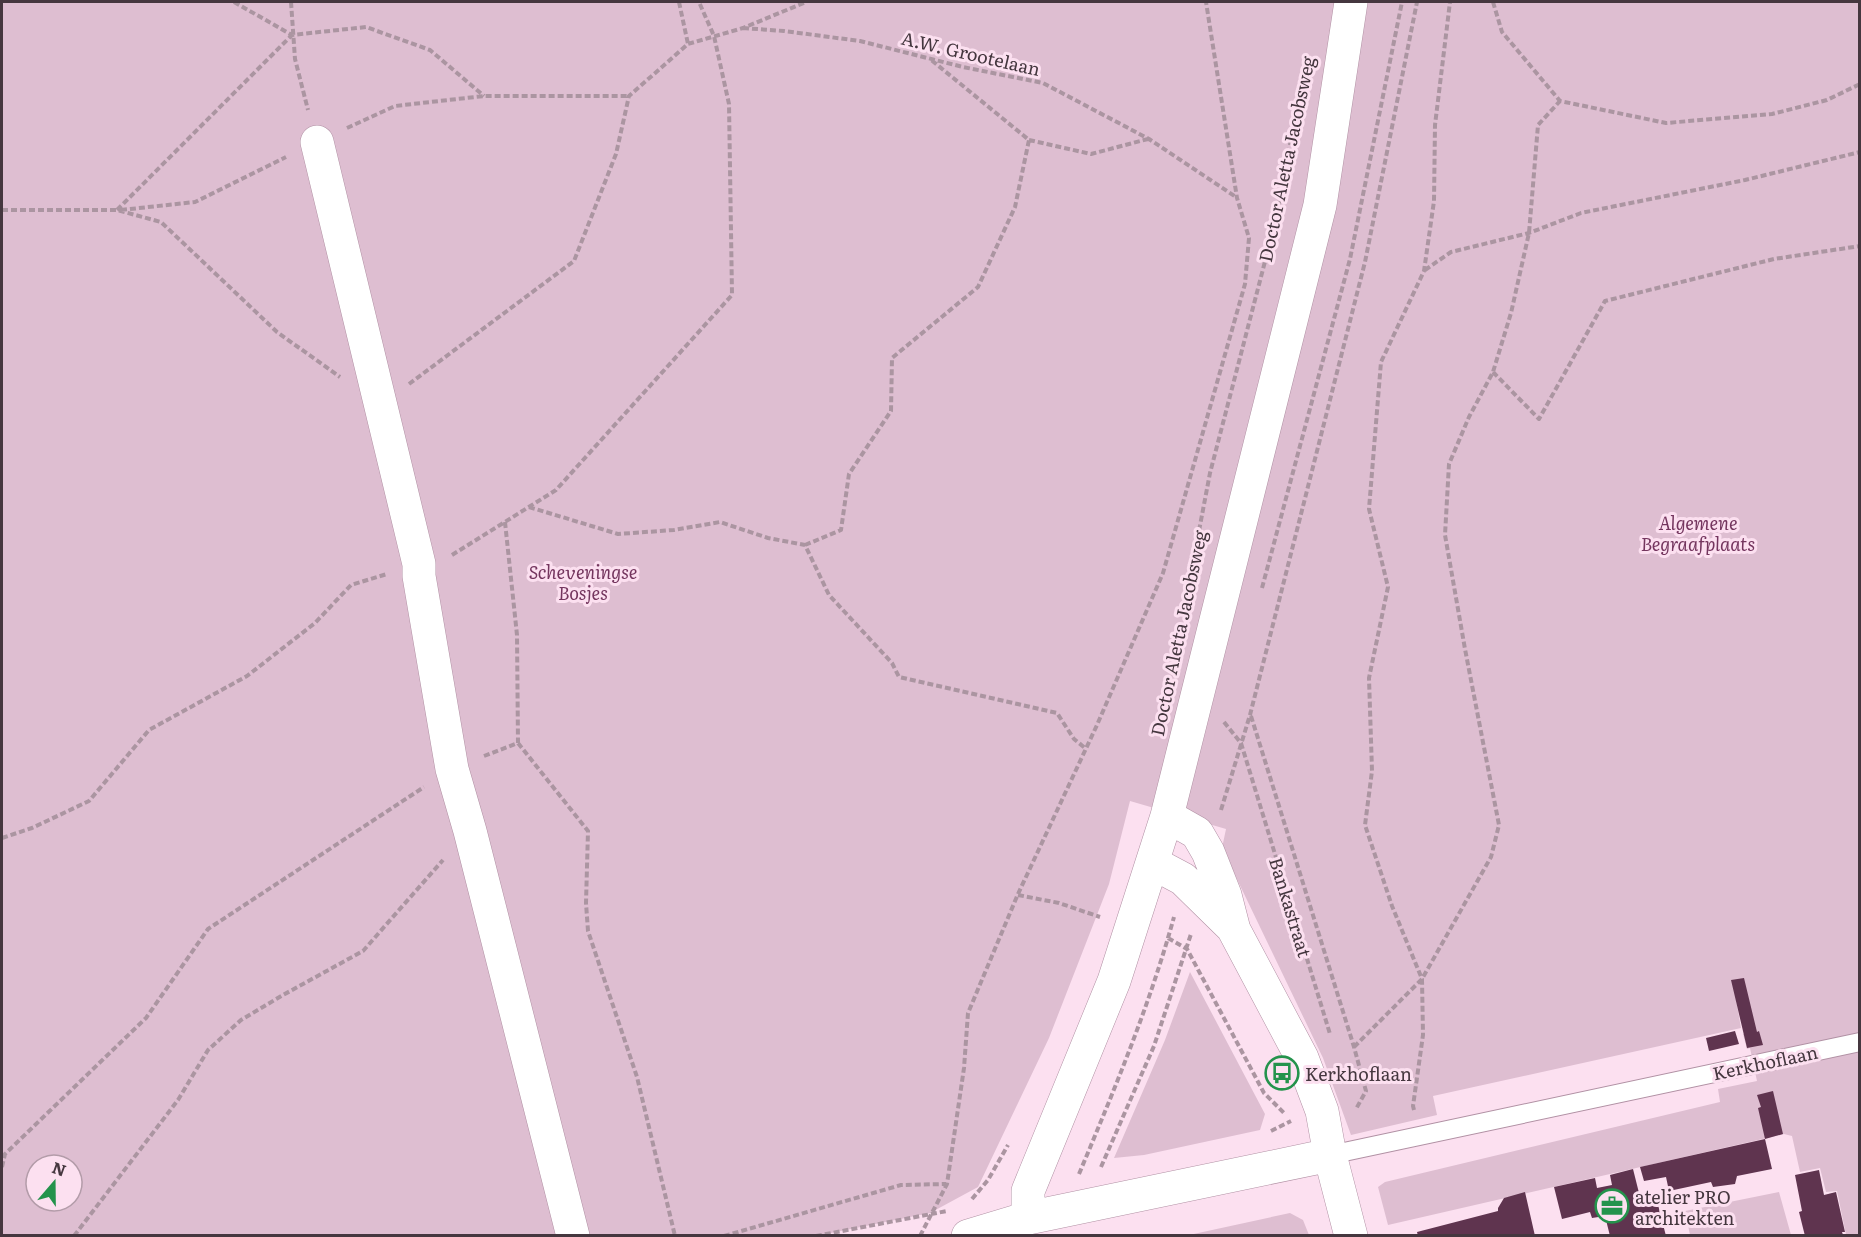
<svg xmlns="http://www.w3.org/2000/svg" width="1861" height="1237" viewBox="0 0 1861 1237" font-family="Literata,serif">
<style>
.green{fill:#debed1;fill-rule:evenodd}
.building{fill:#5f344f}
.lines{fill:none;stroke-linecap:round;stroke-linejoin:round}
.lane-casing{stroke:#b191a4;stroke-width:20}
.street-casing{stroke:#b191a4;stroke-width:34}
.path{stroke:#ab95a1;stroke-width:4;stroke-dasharray:6 3;stroke-linecap:butt}
.lane{stroke:#fff;stroke-width:18}
.street{stroke:#fff;stroke-width:33}
.labels{text-anchor:middle;dominant-baseline:central;stroke-width:6;stroke-linejoin:round;paint-order:stroke}
.street-label{font-size:18px;fill:#45373f;stroke:#fce0f0}
.park-label{font-size:18px;font-style:italic;fill:#74355e;stroke:#fce0f0}
.poi-label{font-size:18px;fill:#45373f;stroke:#fce0f0;text-anchor:start}
</style>
<rect width="100%" height="100%" fill="#fce0f0"/>
<path class="green" d="M 2,2 L 1859,2 L 1859,1235 L 1846,1235 L 1837,1191 L 1826,1192 L 1820,1168 L 1800,1172 L 1792,1136 L 1784,1134 L 1388,1225 L 1378,1187 L 1385,1182 L 1720,1102 L 1718,1089 L 1757,1081 L 1750,1048 L 1747,1049 L 1743,1034 L 1746,1033 L 1734,988 L 1741,1028 L 1433,1096 L 1437,1115 L 1351,1135 L 1323,1058 L 1222,848 L 1226,829 L 1130,801 L 1109,884 L 1049,1038 L 978,1187 L 930,1213 L 816,1236 L 2,1236 ZM 36,1165 L 72,1165 L 72,1201 L 36,1201 Z
M 1190,972 L 1265,1114 L 1260,1130 L 1144,1155 L 1114,1158 L 1165,1040 Z
M 1779,1192 L 1791,1235 L 1690,1235 L 1685,1211 Z
M 1290,1213 L 1303,1220 L 1309,1235 L 1189,1235 Z"/>
<path class="building" d="M 1744,978 L 1757,1032 L 1759,1031 L 1763,1045 L 1747,1048 L 1731,980 Z
M 1735,1031 L 1739,1044 L 1709,1051 L 1706,1038 Z
M 1773,1091 L 1783,1134 L 1765,1139 L 1758,1108 L 1761,1107 L 1757,1095 Z
M 1765,1139 L 1772,1169 L 1737,1176 L 1735,1184 L 1713,1187 L 1711,1182 L 1669,1191 L 1666,1177 L 1644,1181 L 1640,1167 Z
M 1633,1169 L 1641,1201 L 1656,1197 L 1666,1236 L 1610,1236 L 1605,1216 L 1592,1218 L 1590,1212 L 1562,1219 L 1554,1187 L 1595,1178 L 1597,1188 L 1612,1185 L 1610,1175 Z
M 1819,1170 L 1824,1195 L 1836,1192 L 1845,1232 L 1842,1232 L 1843,1235 L 1805,1236 L 1799,1212 L 1802,1211 L 1795,1175 Z
M 1525,1192 L 1535,1236 L 1418,1236 L 1417,1232 L 1498,1211 L 1498,1208 L 1504,1198 Z"/>
<g class="lines">
<g class="lane-casing">
<path id="lane" d="M 1330,1155 L 1860,1042"/>
</g>
<g class="street-casing">
<path id="street" d="M 317,142 L 419,564 L 419,576 L 452,769 L 470,831 L 573,1236
M 1167,816 L 1197,833 L 1208,852 L 1225,895 L 1234,930 L 1302,1058 L 1322,1111 L 1330,1155 L 1351,1236
M 1153,863 L 1183,879 L 1232,927
M 1028,1218 L 1028,1191 L 1114,981 L 1167,816 L 1320,205 L 1351,2
M 968,1236 L 1028,1218 L 1330,1155"/>
</g>
<path class="path" d="M 234,2 L 292,35 L 366,27 L 430,50 L 484,96
M 291,2 L 295,59 L 308,110
M 679,2 L 688,44
M 1493,2 L 1502,32 L 1560,101 L 1666,123 L 1772,114 L 1827,100 L 1860,84
M 743,28 L 784,31 L 860,41 L 963,67 L 1043,83 L 1149,139 L 1236,197
M 347,128 L 395,106 L 484,96 L 629,96
M 1029,140 L 1091,154 L 1148,139
M 2,210 L 117,210 L 161,222 L 277,332 L 340,377
M 117,210 L 292,35
M 121,210 L 195,202 L 286,157
M 1425,270 L 1451,252 L 1529,233 L 1581,213 L 1745,180 L 1860,152
M 1493,372 L 1539,419 L 1605,301 L 1774,259 L 1860,246
M 409,384 L 574,261 L 616,154 L 629,96 L 688,44 L 743,28 L 806,2
M 529,507 L 618,534 L 674,530 L 720,522 L 768,538 L 805,545 L 829,595 L 892,663 L 899,677 L 1057,713 L 1074,739 L 1085,748
M 805,545 L 841,530 L 849,474 L 891,411 L 892,358 L 978,287 L 1015,207 L 1029,140 L 930,59
M 452,555 L 556,490 L 732,295 L 729,104 L 714,36 L 699,2
M 1194,557 L 1210,473 L 1275,223 L 1302,82
M 1262,588 L 1350,259 L 1402,2
M 1251,716 L 1354,1047 L 1366,1091 L 1356,1109
M 1224,722 L 1241,743 L 1330,1034
M 518,743 L 588,831 L 586,903 L 588,931 L 637,1077 L 675,1236
M 484,756 L 518,743 L 517,635 L 505,522
M 1221,810 L 1250,715 L 1365,262 L 1417,2
M 2,838 L 32,828 L 89,801 L 149,730 L 247,676 L 315,623 L 351,585 L 387,574
M 1018,895 L 1059,903 L 1100,917
M 1168,938 L 1187,949 L 1264,1093 L 1285,1114
M 1354,1047 L 1422,979 L 1491,857 L 1499,825 L 1465,649 L 1445,535 L 1449,464 L 1469,417 L 1493,372 L 1511,313 L 1529,233 L 1538,125 L 1560,101
M 1414,1110 L 1413,1106 L 1423,1035 L 1422,979 L 1392,906 L 1365,825 L 1372,771 L 1369,678 L 1388,587 L 1369,509 L 1381,362 L 1424,271 L 1434,201 L 1435,125 L 1450,2
M 1271,1131 L 1291,1121
M 2,1167 L 5,1154 L 146,1018 L 208,929 L 424,787
M 1101,1167 L 1154,1046 L 1191,934
M 1079,1174 C 1115,1088 1149,1007 1174,917
M 972,1199 L 988,1180 L 1008,1145
M 74,1236 L 178,1100 L 208,1050 L 241,1020 L 283,995 L 363,951 L 443,860
M 724,1236 L 901,1185 L 946,1184
M 816,1236 L 947,1211
M 920,1236 L 947,1184 L 964,1068 L 968,1013 L 1018,894 L 1097,725 L 1163,573 L 1245,284 L 1249,238 L 1237,198 L 1206,2"/>
<use href="#lane" class="lane"/>
<use href="#street" class="street"/>
</g>
<defs>
<g id="bus-ring" transform="scale(1.725)"><circle r="9.5" fill="#fce0f0" stroke="#24934c" stroke-width="1.5"/><path d="M-5-6H5V4H4V6H2V4H-2V6H-4V4H-5ZM-3.5-4V0h7V-4ZM-3.5 1.2v1.5H-2V1.2ZM2 1.2v1.5H3.5V1.2Z" fill="#24934c"/></g>
<g id="office-ring" transform="scale(1.725)"><circle r="9.5" fill="#fce0f0" stroke="#24934c" stroke-width="1.5"/><path d="M-6-3h4V-5.5h4V-3h4V5H-6ZM-1-4.5V-3h2v-1.5ZM-6 0V1H6V0Z" fill="#24934c"/></g>
</defs>
<g fill-rule="evenodd">
<use href="#bus-ring" x="1282" y="1073"/>
<use href="#office-ring" x="1612" y="1206"/>
</g>
<g class="labels">
<g class="street-label">
<text transform="translate(971 53) rotate(13)">A.W. Grootelaan</text>
<text transform="translate(1286 159) rotate(-78)">Doctor Aletta Jacobsweg</text>
<text transform="translate(1178 633) rotate(-78)">Doctor Aletta Jacobsweg</text>
<text transform="translate(1291 907) rotate(73)">Bankastraat</text>
<text transform="translate(1765 1062) rotate(-12)">Kerkhoflaan</text>
</g>
<g class="park-label">
<text x="1698" y="522">Algemene<tspan x="1698" dy="21">Begraafplaats</tspan></text>
<text x="583" y="571">Scheveningse<tspan x="583" dy="21">Bosjes</tspan></text>
</g>
<g class="poi-label">
<text x="1305" y="1073">Kerkhoflaan</text>
<text x="1635" y="1196">atelier PRO<tspan x="1635" dy="21">architekten</tspan></text>
</g>
</g>
<rect width="1861" height="1237" fill="none" stroke="#45373f" stroke-width="6"/>
<g transform="translate(54 1183) rotate(20)"><circle r="28" fill="#fce0f0" stroke="#b39ca9" stroke-width="1.5"/>
<path d="M0-4.5L10 22L0 15L-10 22Z" fill="#24934c"/>
<text y="-9" font-size="16" font-weight="bold" text-anchor="middle" fill="#45373f">N</text>
</g>
</svg>
